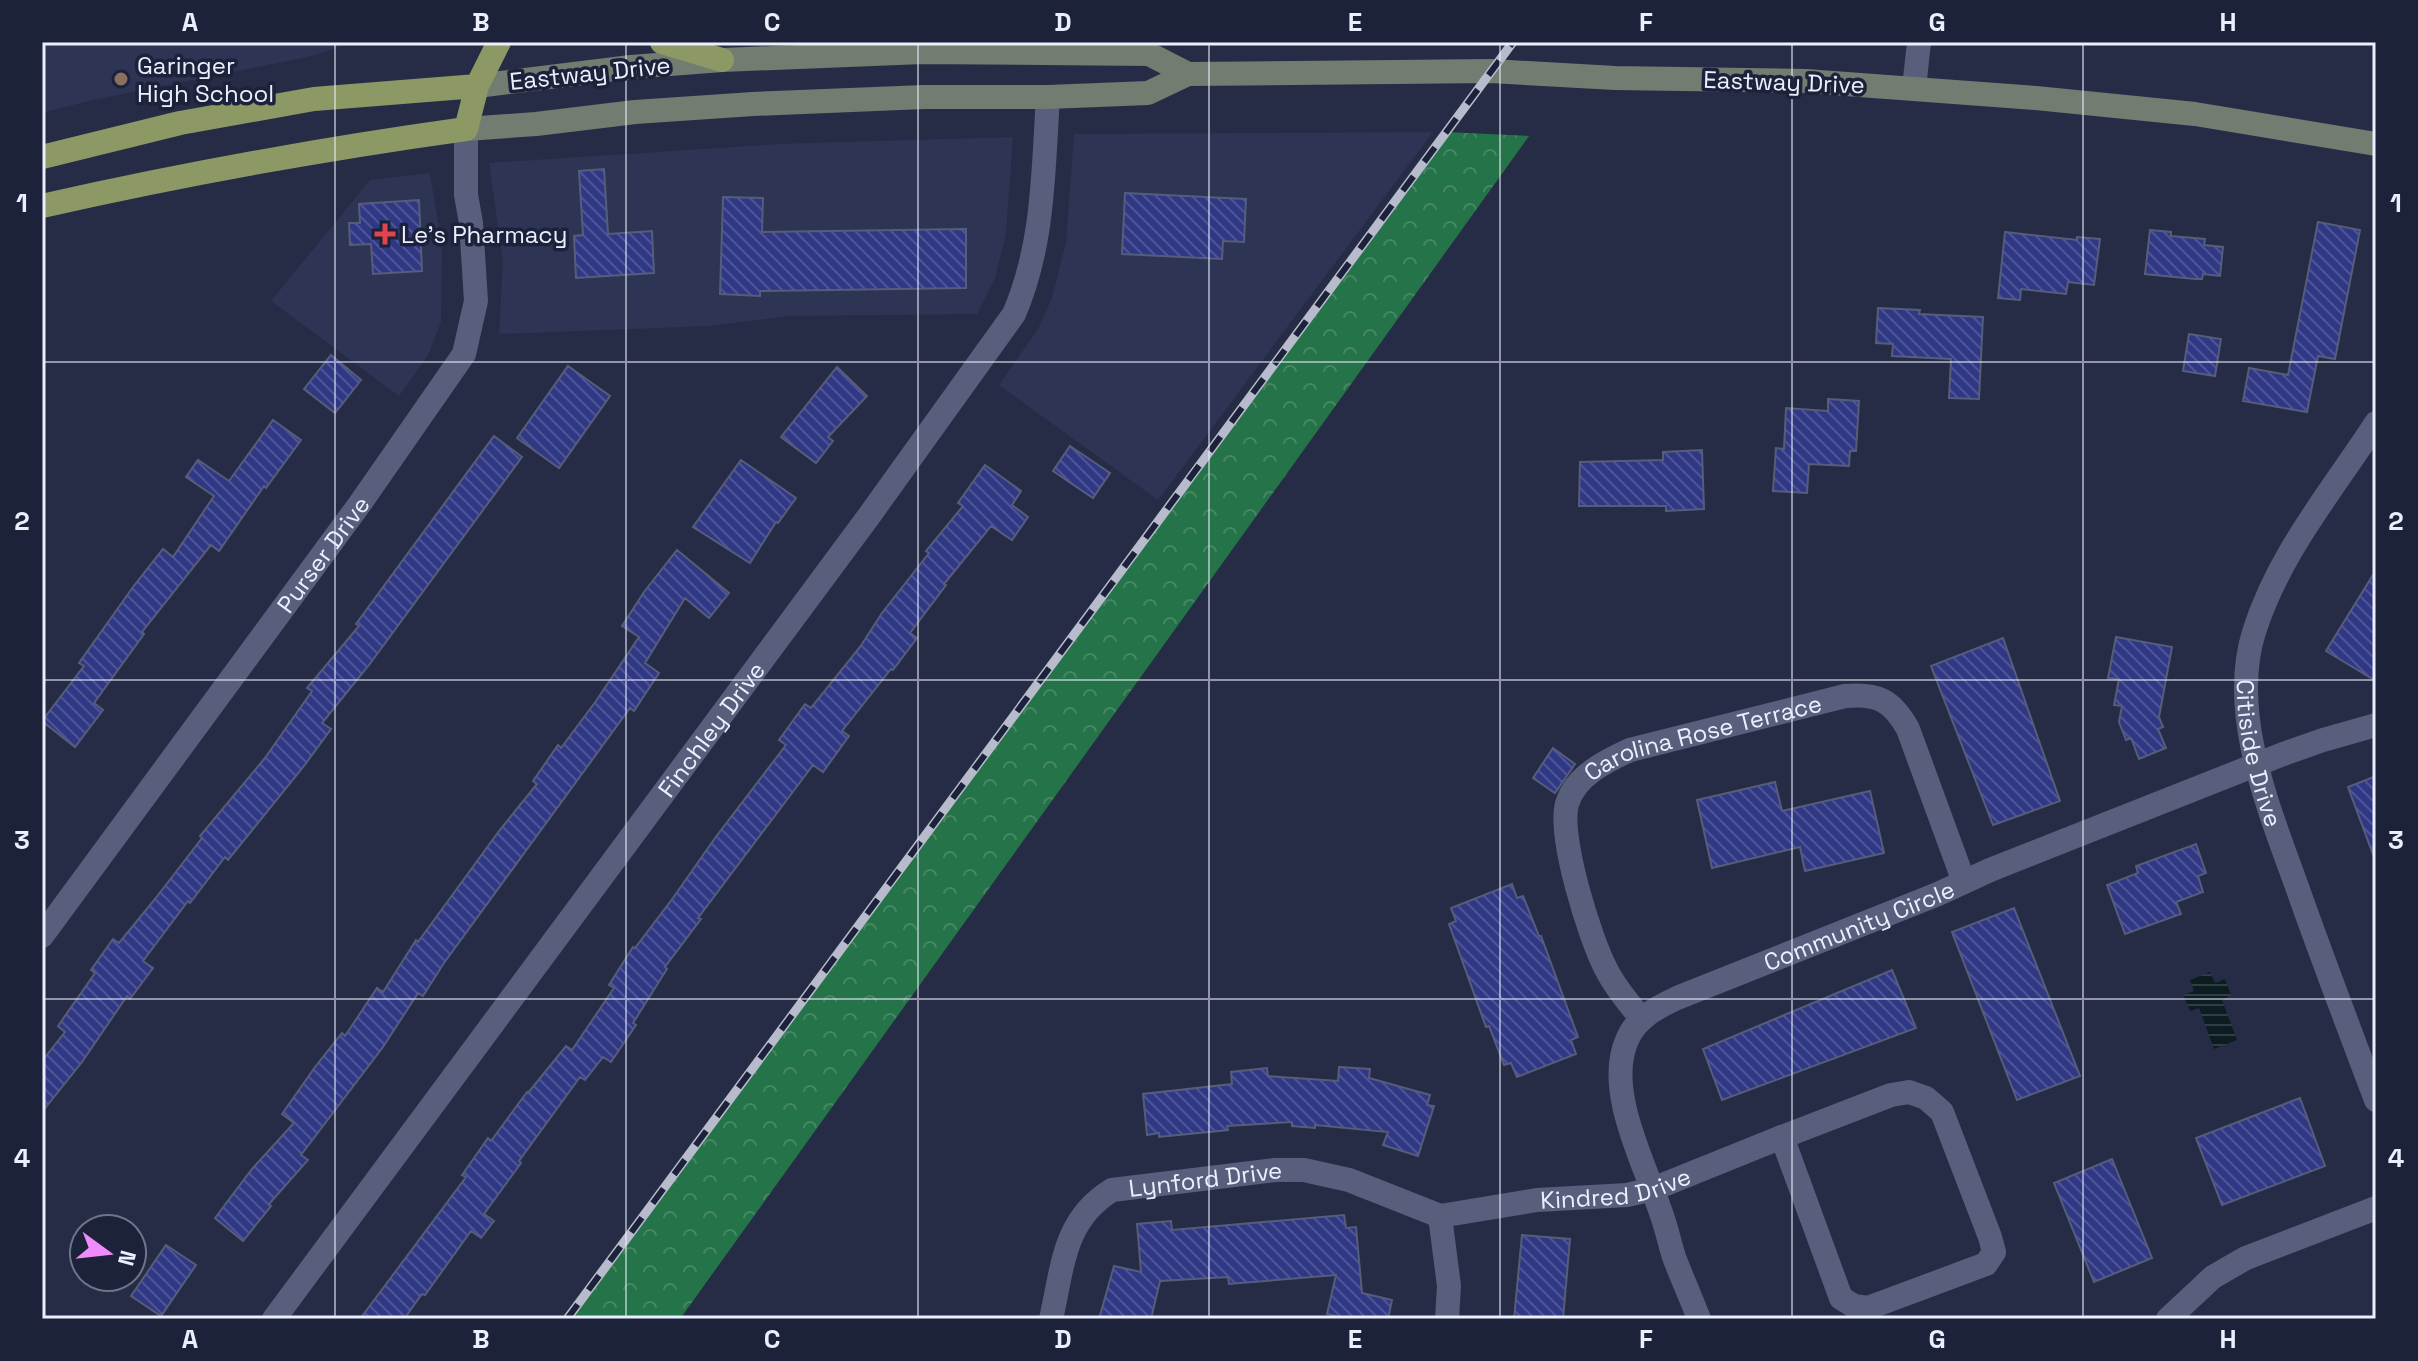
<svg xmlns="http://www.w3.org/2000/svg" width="2418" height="1361" viewBox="0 0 2418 1361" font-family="'Space Grotesk',sans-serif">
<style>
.built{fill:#2d3454}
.forest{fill:url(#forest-crowns)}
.water{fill:url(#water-rules)}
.building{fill:url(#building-back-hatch);stroke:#565d7a;stroke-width:2}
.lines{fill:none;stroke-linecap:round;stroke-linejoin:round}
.street{stroke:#585f7c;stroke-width:24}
.secondary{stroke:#727c71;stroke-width:24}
.primary{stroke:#8c9965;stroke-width:24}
.rail-casing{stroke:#b7bbcc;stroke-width:9}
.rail{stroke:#1d223b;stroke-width:6;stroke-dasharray:18;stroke-linecap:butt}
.grid{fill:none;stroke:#ebeffd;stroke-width:2;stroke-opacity:0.55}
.education-dot{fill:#8d6e63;stroke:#1d223b;stroke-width:3}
.health-dot{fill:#e0444e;stroke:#1d223b;stroke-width:3}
.labels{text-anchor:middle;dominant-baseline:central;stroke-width:7;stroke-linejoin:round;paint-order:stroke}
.poi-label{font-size:24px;fill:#ebeffd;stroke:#1d223b;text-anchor:start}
.street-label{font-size:24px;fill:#ebeffd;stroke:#1d223b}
.neatline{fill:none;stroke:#ebeffd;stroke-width:3}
.grid-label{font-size:26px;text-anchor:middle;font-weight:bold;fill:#ebeffd}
</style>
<defs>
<pattern id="forest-crowns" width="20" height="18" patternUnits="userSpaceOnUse" patternTransform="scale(2)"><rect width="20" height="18" fill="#257348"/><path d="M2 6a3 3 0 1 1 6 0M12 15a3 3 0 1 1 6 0" fill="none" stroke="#458763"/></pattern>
<pattern id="water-rules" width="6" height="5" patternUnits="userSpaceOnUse" patternTransform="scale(2)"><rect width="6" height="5" fill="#0c1d22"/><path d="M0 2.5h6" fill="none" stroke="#303e43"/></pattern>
<pattern id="building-back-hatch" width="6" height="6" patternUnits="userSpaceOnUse" patternTransform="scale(2)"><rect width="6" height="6" fill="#303884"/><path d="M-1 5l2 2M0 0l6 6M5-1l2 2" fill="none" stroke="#4e5596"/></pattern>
</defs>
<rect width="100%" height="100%" fill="#272c46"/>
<path class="built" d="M 42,42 L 352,42 L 312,56 L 89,101 L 42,113 Z
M 1433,132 L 1158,500 L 999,385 L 1038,329 L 1052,298 L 1066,242 L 1074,134 Z
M 1013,137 L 1006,234 L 995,278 L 977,314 L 790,316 L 710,326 L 499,334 L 503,261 L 489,163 L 778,144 Z
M 430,173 L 442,246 L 441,322 L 428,355 L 399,396 L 271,301 L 370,180 Z"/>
<path class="forest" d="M 1446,132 L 1529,136 L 680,1319 L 570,1319 Z"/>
<path class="water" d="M 2210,972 L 2215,983 L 2225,979 L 2231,995 L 2222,1000 L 2237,1040 L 2214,1049 L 2199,1008 L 2190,1011 L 2183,995 L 2194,991 L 2190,980 Z"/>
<path class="building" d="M 604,169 L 608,234 L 652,231 L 654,273 L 576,278 L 574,236 L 583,235 L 579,171 Z
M 1125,193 L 1246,199 L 1244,242 L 1223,241 L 1222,259 L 1122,254 Z
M 723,197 L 763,198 L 762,232 L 966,229 L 966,288 L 760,291 L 760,296 L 720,294 Z
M 419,200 L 422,271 L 373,274 L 371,244 L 350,245 L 349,223 L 360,223 L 359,204 Z
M 2318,222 L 2360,230 L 2335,359 L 2318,356 L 2307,412 L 2243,401 L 2249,368 L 2288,375 Z
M 2150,230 L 2171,232 L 2171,236 L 2205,239 L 2204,245 L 2223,247 L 2220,276 L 2203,274 L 2202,279 L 2195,279 L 2145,274 Z
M 2005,232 L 2077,240 L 2077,237 L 2100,239 L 2094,285 L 2068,282 L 2066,294 L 2021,289 L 2020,300 L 1998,298 Z
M 1878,308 L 1920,310 L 1919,314 L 1983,317 L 1979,399 L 1949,398 L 1951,359 L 1892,356 L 1893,344 L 1876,343 Z
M 2189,334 L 2221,339 L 2215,376 L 2183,371 Z
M 331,355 L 361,380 L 335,413 L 304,389 Z
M 568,366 L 610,396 L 559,468 L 517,438 Z
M 837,367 L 867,396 L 828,437 L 833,441 L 816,463 L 781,437 Z
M 1828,399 L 1859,401 L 1856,451 L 1850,451 L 1849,466 L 1809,464 L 1807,493 L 1773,491 L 1776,448 L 1784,449 L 1786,408 L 1828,411 Z
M 273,420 L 301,440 L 266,488 L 264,486 L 219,551 L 211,545 L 142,632 L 144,634 L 94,703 L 103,710 L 75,747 L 42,721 L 84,666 L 79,663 L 133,587 L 163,549 L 173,557 L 214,496 L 186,477 L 198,460 L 229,481 Z
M 494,436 L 522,457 L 369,665 L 322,723 L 331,729 L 304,766 L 228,860 L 225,857 L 190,903 L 188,901 L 143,961 L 153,968 L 130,999 L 127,996 L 82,1062 L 42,1112 L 42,1061 L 65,1032 L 58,1026 L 95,973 L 91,970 L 113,939 L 119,943 L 155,899 L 202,838 L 200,836 L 265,758 L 312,691 L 307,688 L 359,626 L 356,624 Z
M 1070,446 L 1110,473 L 1093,498 L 1053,471 Z
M 1702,450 L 1704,509 L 1666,511 L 1666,506 L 1579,506 L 1580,462 L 1663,460 L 1663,452 Z
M 741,460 L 796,498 L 778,523 L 776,522 L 750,563 L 693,527 Z
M 985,465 L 1021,491 L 1012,505 L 1028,517 L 1012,540 L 991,526 L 944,584 L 946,585 L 910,633 L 917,638 L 893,670 L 891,669 L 842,731 L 849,736 L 823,772 L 813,765 L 698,918 L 701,919 L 665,967 L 667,969 L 633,1023 L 636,1025 L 611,1062 L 603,1057 L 585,1080 L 580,1077 L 519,1161 L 521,1163 L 484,1214 L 494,1221 L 481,1238 L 471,1231 L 425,1295 L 422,1294 L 404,1319 L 360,1319 L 466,1177 L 462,1175 L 488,1138 L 491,1141 L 527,1092 L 528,1093 L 566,1046 L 572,1050 L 614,988 L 609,985 L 633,947 L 635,948 L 673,898 L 715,838 L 786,745 L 779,740 L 805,704 L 811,708 L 860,647 L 882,613 L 929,553 L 926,551 L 963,506 L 958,503 Z
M 677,550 L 729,593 L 709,618 L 685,598 L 645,663 L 659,673 L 634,711 L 630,708 L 444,963 L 423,996 L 418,993 L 383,1047 L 301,1155 L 308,1160 L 269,1204 L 271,1206 L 243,1241 L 215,1218 L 252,1169 L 294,1123 L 282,1114 L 315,1067 L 342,1033 L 345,1036 L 377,988 L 383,992 L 416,940 L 418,942 L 499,831 L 537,784 L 533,781 L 558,745 L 561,748 L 596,701 L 639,637 L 622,626 L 644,592 Z
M 2376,570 L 2376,681 L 2326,651 Z
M 2116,637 L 2172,647 L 2159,717 L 2163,727 L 2158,729 L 2166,748 L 2139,759 L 2131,738 L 2126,740 L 2119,722 L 2122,706 L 2114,705 L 2119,679 L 2108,678 Z
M 2003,638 L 2060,801 L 1993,825 L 1931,666 Z
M 1553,748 L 1575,764 L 1555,793 L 1533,778 Z
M 2376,776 L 2376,856 L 2374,857 L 2348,787 Z
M 1775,782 L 1782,811 L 1870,791 L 1884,853 L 1805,871 L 1800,847 L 1712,868 L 1697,800 Z
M 2196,844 L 2206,873 L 2198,876 L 2203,892 L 2176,902 L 2181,914 L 2125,934 L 2107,885 L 2138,873 L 2136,866 Z
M 1512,884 L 1517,898 L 1523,896 L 1539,936 L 1541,936 L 1578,1037 L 1571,1040 L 1576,1054 L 1517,1077 L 1511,1063 L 1504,1065 L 1489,1026 L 1486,1027 L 1449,924 L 1456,921 L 1451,908 Z
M 2014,908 L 2080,1076 L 2017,1100 L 1952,932 Z
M 1892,970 L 1916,1028 L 1722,1100 L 1703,1049 Z
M 1339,1067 L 1370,1069 L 1369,1078 L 1430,1095 L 1427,1105 L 1434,1106 L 1418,1156 L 1383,1145 L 1388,1132 L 1315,1125 L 1315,1128 L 1292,1126 L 1292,1122 L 1227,1126 L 1228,1130 L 1159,1137 L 1159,1133 L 1147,1135 L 1143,1094 L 1232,1084 L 1231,1072 L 1267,1068 L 1268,1076 L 1338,1081 Z
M 2300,1098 L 2325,1166 L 2222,1205 L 2196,1138 Z
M 2112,1159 L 2152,1258 L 2094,1282 L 2054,1183 Z
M 1344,1215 L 1346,1228 L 1356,1227 L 1362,1293 L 1392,1300 L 1388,1319 L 1336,1319 L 1336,1316 L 1327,1314 L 1336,1275 L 1229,1284 L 1228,1277 L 1160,1281 L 1151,1319 L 1099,1319 L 1114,1266 L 1141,1272 L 1137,1224 L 1171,1221 L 1172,1230 Z
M 1522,1235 L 1570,1239 L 1563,1319 L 1514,1319 Z
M 166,1245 L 196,1265 L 161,1316 L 131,1296 Z"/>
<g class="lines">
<g class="street">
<path d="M 1914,88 L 1919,42"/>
<path id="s1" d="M 2376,423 C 2332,491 2279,553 2254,632 C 2227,718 2274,820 2302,901 C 2326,968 2351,1034 2376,1100"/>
<path id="s2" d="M 42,936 L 359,505 L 464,354 L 476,301 L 471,223 L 466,195 L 466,129"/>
<path id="s3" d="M 1642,1019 C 1629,1004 1615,987 1606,969 C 1590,939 1558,836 1567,804 C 1575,776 1606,761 1630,750 L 1845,696 C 1877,693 1892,700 1908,729 L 1964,882"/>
<path d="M 1909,1092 L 1926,1098 L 1942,1112 L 1990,1237 L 1994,1252 L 1986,1264 L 1868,1308 L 1854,1306 L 1841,1298 L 1782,1137 L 1891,1095 Z"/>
<path id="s4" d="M 1440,1216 L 1537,1200 L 1627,1195 L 1653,1189 L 1782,1137"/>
<path d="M 1440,1216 L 1449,1286 L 1447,1319"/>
<path id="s5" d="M 274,1319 L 869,516 L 1014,314 C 1044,244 1043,173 1048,97"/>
<path id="s6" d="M 1051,1319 C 1063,1267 1063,1220 1112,1190 L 1275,1170 L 1304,1170 L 1349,1180 L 1440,1216"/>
<path id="s7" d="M 1699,1319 C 1691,1298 1682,1278 1674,1257 C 1669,1241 1666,1225 1660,1210 C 1644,1162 1605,1090 1627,1040 C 1636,1018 1656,1008 1677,998 L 1938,894 L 1990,870 L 2286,753 L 2323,740 L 2376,725"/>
<path d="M 2168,1319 L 2213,1277 L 2246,1258 L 2376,1208"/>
</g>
<path class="secondary" d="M 477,86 L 631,67 L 722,60 L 923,52 L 1149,54 L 1188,74
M 466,129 L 536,124 L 635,112 L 753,104 L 924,97 L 1048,97 L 1148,93 L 1188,74 L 1491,71 L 1615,78 L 1806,81 L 2036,98 L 2195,114 L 2376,144"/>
<path class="primary" d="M 662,42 L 722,60
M 42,157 L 180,123 L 314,99 L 477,86
M 42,206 C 184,174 322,149 466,129 L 477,86 L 499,42"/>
<g class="rail-casing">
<path id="rail" d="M 567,1319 L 1513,42"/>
</g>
<use href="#rail" class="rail"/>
</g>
<path class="grid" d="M 335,42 L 335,1319M 626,42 L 626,1319M 918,42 L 918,1319M 1209,42 L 1209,1319M 1500,42 L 1500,1319M 1792,42 L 1792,1319M 2083,42 L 2083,1319M 42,362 L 2376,362M 42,680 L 2376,680M 42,999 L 2376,999"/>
<circle class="education-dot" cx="121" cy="79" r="8"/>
<path class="health-dot" d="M381 222h8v8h8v8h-8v8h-8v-8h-8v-8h8z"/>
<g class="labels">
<g class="poi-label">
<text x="137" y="65">Garinger<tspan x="137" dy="28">High School</tspan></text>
<text x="401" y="234">Le's Pharmacy</text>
</g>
<g class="street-label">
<text transform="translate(590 73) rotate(-6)">Eastway Drive</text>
<text transform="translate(1784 82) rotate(2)">Eastway Drive</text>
<text stroke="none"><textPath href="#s2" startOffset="474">Purser Drive</textPath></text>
<text stroke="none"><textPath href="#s5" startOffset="734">Finchley Drive</textPath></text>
<text stroke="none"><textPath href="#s3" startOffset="392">Carolina Rose Terrace</textPath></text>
<text stroke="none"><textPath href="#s1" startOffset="366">Citiside Drive</textPath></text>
<text stroke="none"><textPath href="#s7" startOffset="556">Community Circle</textPath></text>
<text stroke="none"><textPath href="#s6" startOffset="242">Lynford Drive</textPath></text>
<text stroke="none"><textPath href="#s4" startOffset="178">Kindred Drive</textPath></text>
</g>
</g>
<rect width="2418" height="1361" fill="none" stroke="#1d223b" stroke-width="88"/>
<g transform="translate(108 1253) rotate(105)"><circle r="38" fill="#1d223b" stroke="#6f7489" stroke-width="2"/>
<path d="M0-6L14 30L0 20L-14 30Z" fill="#ed8cfa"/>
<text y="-12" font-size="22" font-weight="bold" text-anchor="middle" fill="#ebeffd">N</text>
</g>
<rect x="44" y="44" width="2330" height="1273" class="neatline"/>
<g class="grid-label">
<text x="190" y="31">A</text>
<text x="481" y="31">B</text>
<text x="772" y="31">C</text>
<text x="1063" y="31">D</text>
<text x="1355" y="31">E</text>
<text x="1646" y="31">F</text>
<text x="1937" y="31">G</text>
<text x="2228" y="31">H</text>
<text x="22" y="212">1</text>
<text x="2396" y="212">1</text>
<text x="22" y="530">2</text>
<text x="2396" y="530">2</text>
<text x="22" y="849">3</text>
<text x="2396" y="849">3</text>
<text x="22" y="1167">4</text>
<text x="2396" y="1167">4</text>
<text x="190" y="1348">A</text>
<text x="481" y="1348">B</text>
<text x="772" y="1348">C</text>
<text x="1063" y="1348">D</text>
<text x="1355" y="1348">E</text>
<text x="1646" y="1348">F</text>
<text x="1937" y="1348">G</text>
<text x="2228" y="1348">H</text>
</g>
</svg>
